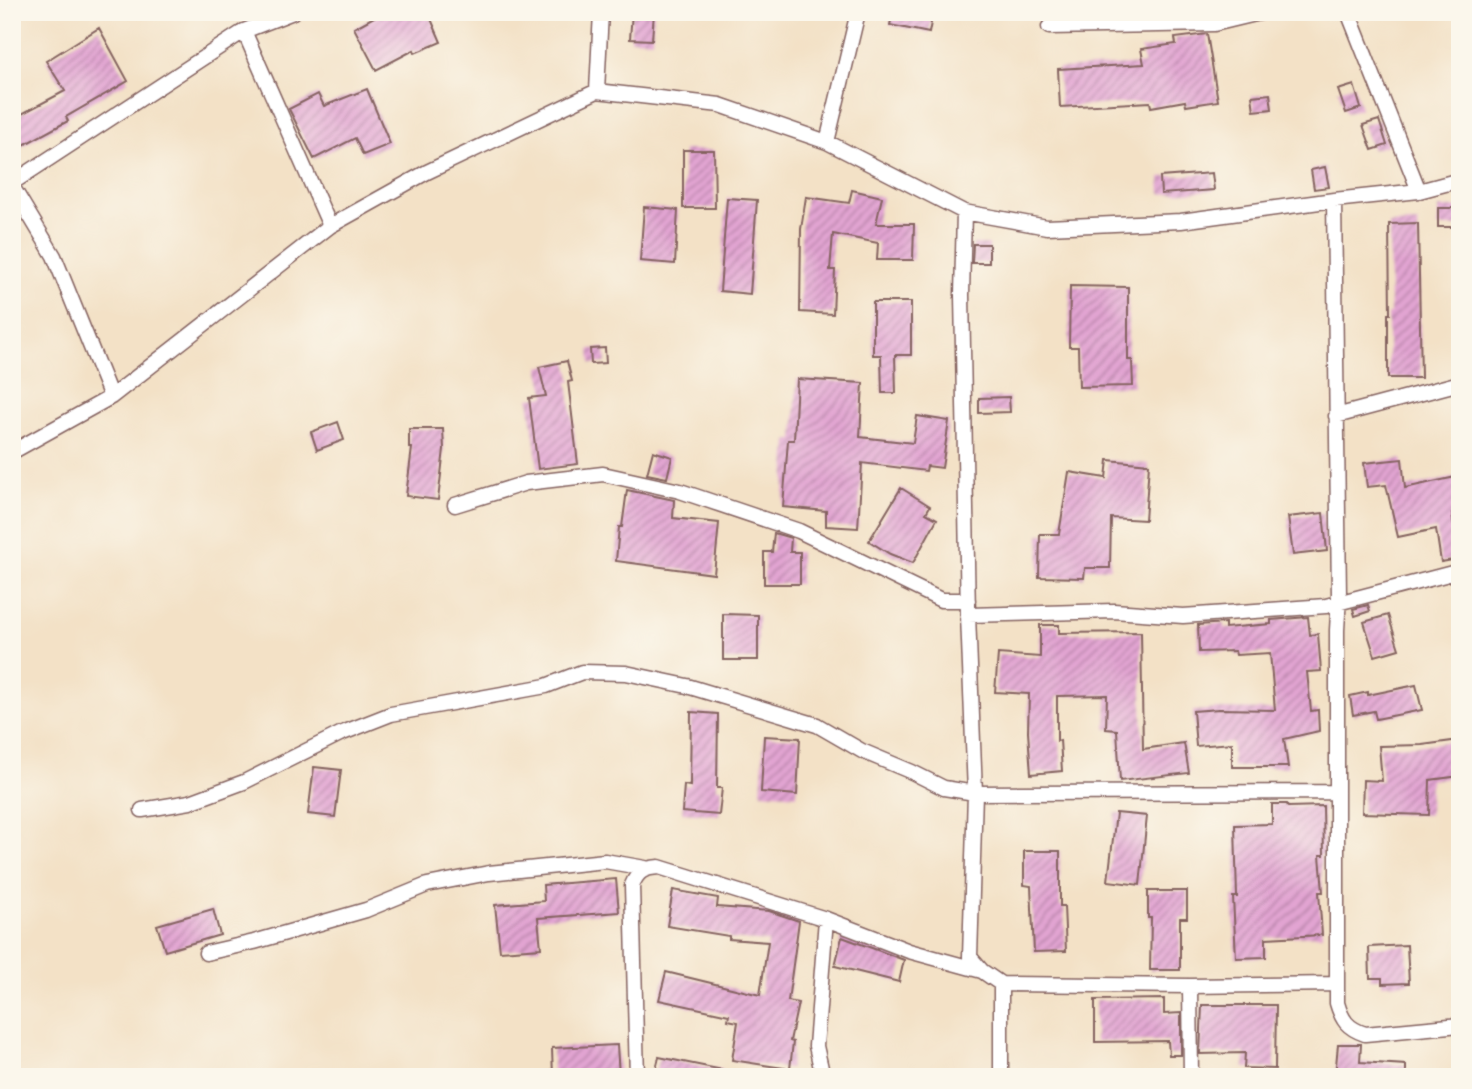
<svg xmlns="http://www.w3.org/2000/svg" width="1472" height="1089" viewBox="0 0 1472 1089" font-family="'Comic Neue',sans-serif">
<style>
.building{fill:url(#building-hatch)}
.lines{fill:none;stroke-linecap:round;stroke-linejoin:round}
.street-casing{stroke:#856361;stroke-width:17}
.street{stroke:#fff;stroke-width:14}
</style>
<defs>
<pattern id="building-hatch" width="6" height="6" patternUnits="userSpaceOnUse" patternTransform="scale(1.75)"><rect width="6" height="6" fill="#e2a4d2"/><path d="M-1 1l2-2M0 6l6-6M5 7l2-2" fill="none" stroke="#b985ab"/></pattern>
</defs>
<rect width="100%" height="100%" fill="#fbf7ec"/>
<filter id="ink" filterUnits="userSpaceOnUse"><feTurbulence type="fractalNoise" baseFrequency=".0143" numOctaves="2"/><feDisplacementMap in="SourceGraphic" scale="14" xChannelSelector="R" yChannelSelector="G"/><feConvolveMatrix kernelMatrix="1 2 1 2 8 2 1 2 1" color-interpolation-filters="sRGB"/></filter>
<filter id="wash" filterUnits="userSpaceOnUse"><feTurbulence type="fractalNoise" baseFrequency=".00686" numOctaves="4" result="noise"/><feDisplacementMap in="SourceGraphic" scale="28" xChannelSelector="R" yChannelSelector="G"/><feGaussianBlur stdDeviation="1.57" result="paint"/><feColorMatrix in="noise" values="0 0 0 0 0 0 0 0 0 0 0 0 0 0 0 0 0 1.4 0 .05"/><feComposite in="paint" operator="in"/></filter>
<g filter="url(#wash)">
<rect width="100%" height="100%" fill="#f3e1c6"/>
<g id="blocks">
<path class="building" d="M 383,12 L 428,12 L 441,42 L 415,53 L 414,50 L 376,70 L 354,28 Z
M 632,12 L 654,12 L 652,40 L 630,39 Z
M 893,12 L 933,12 L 929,33 L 890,25 Z
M 99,28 L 128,81 L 66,117 L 68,121 L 20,147 L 12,134 L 12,119 L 65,91 L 46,61 Z
M 1207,34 L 1218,101 L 1186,106 L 1185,101 L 1151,107 L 1150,102 L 1060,107 L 1058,69 L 1144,64 L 1141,49 L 1176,44 L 1175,38 Z
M 1354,85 L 1361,108 L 1346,113 L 1338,90 Z
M 367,89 L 390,144 L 363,155 L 355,138 L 314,159 L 289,109 L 318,94 L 324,106 Z
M 1270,94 L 1272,109 L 1254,111 L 1252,96 Z
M 1379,120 L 1387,145 L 1372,150 L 1363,125 Z
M 683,150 L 714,150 L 715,208 L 683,208 Z
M 1325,167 L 1329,187 L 1314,189 L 1311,170 Z
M 1212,173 L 1214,190 L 1161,194 L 1160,177 Z
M 852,190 L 882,197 L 876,224 L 914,224 L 913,260 L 877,260 L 878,243 L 833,234 L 830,270 L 835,270 L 833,314 L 800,312 L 801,229 L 806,197 L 849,203 Z
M 727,198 L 757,200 L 750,294 L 720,291 Z
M 644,207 L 678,210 L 675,264 L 640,261 Z
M 1438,208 L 1460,208 L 1460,227 L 1438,227 Z
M 1418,223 L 1421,378 L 1388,378 L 1388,314 L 1390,314 L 1389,224 Z
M 973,244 L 989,244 L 989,263 L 972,263 Z
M 1070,286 L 1128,287 L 1128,360 L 1132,360 L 1133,386 L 1079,387 L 1078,347 L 1069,347 Z
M 873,302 L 911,302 L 911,355 L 895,355 L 896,393 L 882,393 L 881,355 L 873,355 Z
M 605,348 L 606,363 L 591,364 L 590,349 Z
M 567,361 L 572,381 L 568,382 L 578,464 L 538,469 L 529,398 L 546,396 L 539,367 Z
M 797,379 L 863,383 L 860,437 L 913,443 L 917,416 L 949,421 L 942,468 L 927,466 L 926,471 L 862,463 L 858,528 L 826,526 L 826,511 L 783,507 L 788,440 L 794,440 Z
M 1009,397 L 1010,412 L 979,413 L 979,398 Z
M 338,422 L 344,440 L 317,450 L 311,432 Z
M 409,429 L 443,429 L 444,449 L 438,500 L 406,496 L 412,448 L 409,448 Z
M 653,451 L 672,457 L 667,478 L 647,474 Z
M 1402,459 L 1405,488 L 1460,476 L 1460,512 L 1452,513 L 1459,559 L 1441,562 L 1436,529 L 1398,537 L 1386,485 L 1367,487 L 1364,463 Z
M 1108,460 L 1149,464 L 1145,520 L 1111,518 L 1110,568 L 1085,568 L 1084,578 L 1039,577 L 1040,534 L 1059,534 L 1069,472 L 1106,478 Z
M 901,488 L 930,506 L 926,513 L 937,519 L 913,563 L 890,554 L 869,541 Z
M 627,490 L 674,500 L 673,518 L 719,523 L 714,574 L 616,561 L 619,527 L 622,527 Z
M 1323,513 L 1327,551 L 1293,555 L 1288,517 Z
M 774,533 L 791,538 L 790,552 L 800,552 L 800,584 L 764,584 L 764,552 L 772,552 Z
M 1368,605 L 1370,611 L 1355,616 L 1353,609 Z
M 723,614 L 758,615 L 758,660 L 723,660 Z
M 1388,615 L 1399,649 L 1375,656 L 1364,622 Z
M 1308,617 L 1310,635 L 1318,634 L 1321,671 L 1307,672 L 1311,711 L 1318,710 L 1319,731 L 1284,739 L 1288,767 L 1232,767 L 1232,743 L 1196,746 L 1193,711 L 1219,709 L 1275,710 L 1270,653 L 1236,655 L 1235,651 L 1199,652 L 1198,625 L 1225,623 L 1225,628 L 1271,624 L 1271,620 Z
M 1040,625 L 1059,625 L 1059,633 L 1141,632 L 1143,749 L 1184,743 L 1189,773 L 1120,781 L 1117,730 L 1106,729 L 1107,695 L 1057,696 L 1057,741 L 1060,740 L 1062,771 L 1031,774 L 1028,732 L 1029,694 L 995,692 L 998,654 L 1040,657 Z
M 1416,685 L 1422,710 L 1376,719 L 1374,711 L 1353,715 L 1350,696 L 1368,692 L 1368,695 Z
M 691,712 L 718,714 L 717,788 L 722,788 L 719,815 L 682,812 L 684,785 L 690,786 Z
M 764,736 L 800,738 L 797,795 L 761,792 Z
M 1460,740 L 1460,776 L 1430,780 L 1429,815 L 1362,813 L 1363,780 L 1382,781 L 1379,746 L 1422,745 Z
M 314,767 L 341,770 L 335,817 L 308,814 Z
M 1272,804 L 1287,804 L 1288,807 L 1323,806 L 1324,855 L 1320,855 L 1323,892 L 1319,892 L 1322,935 L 1266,938 L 1266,957 L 1236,958 L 1233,897 L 1237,897 L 1235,825 L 1272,824 Z
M 1116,813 L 1147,816 L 1140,885 L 1108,881 Z
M 1024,851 L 1060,851 L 1060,906 L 1064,906 L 1066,951 L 1034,952 L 1031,886 L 1024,885 Z
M 616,879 L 619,912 L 538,918 L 541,948 L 500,951 L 495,905 L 544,901 L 543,885 Z
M 673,890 L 718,898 L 717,907 L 769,911 L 799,921 L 788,1001 L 798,1003 L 790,1041 L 793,1042 L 790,1069 L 732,1060 L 738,1022 L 728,1020 L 729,1015 L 659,1000 L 666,972 L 760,995 L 768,942 L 729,939 L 729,936 L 667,926 Z
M 1148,891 L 1187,891 L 1187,918 L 1180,918 L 1180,970 L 1150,970 L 1151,918 L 1148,918 Z
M 213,909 L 220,935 L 165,951 L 157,925 Z
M 842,937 L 904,960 L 899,982 L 835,966 Z
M 1407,945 L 1409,983 L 1382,984 L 1382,978 L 1370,978 L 1369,947 Z
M 1164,999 L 1164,1014 L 1181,1013 L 1181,1055 L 1169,1055 L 1168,1041 L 1095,1042 L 1095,1000 Z
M 1202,1005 L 1276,1005 L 1275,1069 L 1244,1068 L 1245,1053 L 1200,1054 Z
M 1338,1044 L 1361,1044 L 1360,1062 L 1406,1065 L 1406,1077 L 1335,1077 Z
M 617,1045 L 619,1076 L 553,1077 L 552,1048 Z
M 659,1057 L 723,1070 L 722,1077 L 654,1077 Z"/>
</g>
</g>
<g filter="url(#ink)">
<use href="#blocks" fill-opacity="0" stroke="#856361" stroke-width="2"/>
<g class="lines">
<g class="street-casing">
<path id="street" d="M 1348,12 L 1419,191
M 1049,27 L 1214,24 L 1264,12
M 244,31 L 330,226
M 597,91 L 601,12
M 827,142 L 858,12
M 12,183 L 244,31 L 293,12
M 12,186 L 54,256 L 111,397
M 1334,200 L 1339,596 L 1337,630 L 1337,1003 C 1342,1020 1347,1028 1365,1034 L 1460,1025
M 964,212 L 962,295 L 968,615 L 975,793 L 970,957 L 982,971 L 1001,984 L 1190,986 L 1337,984
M 1336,416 L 1460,383
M 12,452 L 111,397 L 330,226 L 427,172 L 597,91 L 720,105 L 827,142 L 964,212 L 1047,227 L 1181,221 L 1334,200 L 1419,191 L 1460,180
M 455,505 L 526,483 L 603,474 L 680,491 L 799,531 L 941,600 L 968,600
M 968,615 L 1114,611 L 1183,616 L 1326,606 L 1460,571
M 142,810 L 190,802 L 244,782 L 340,734 L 391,714 L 546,686 L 582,672 L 626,673 L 687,686 L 817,725 L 862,751 L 912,772 L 944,788 L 975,793 L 1337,792
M 206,953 L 254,942 L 366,910 L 427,885 L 489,873 L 605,861 L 645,868
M 1190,986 L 1191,1077
M 637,1077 L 632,885 C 638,871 644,868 659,867 L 826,919 L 909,951 L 982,971
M 823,1077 L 816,1046 L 826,919
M 1001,1077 L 1001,984"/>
</g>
<use href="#street" class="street"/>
</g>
</g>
<rect width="1472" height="1089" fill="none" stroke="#fbf7ec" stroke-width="42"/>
</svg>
